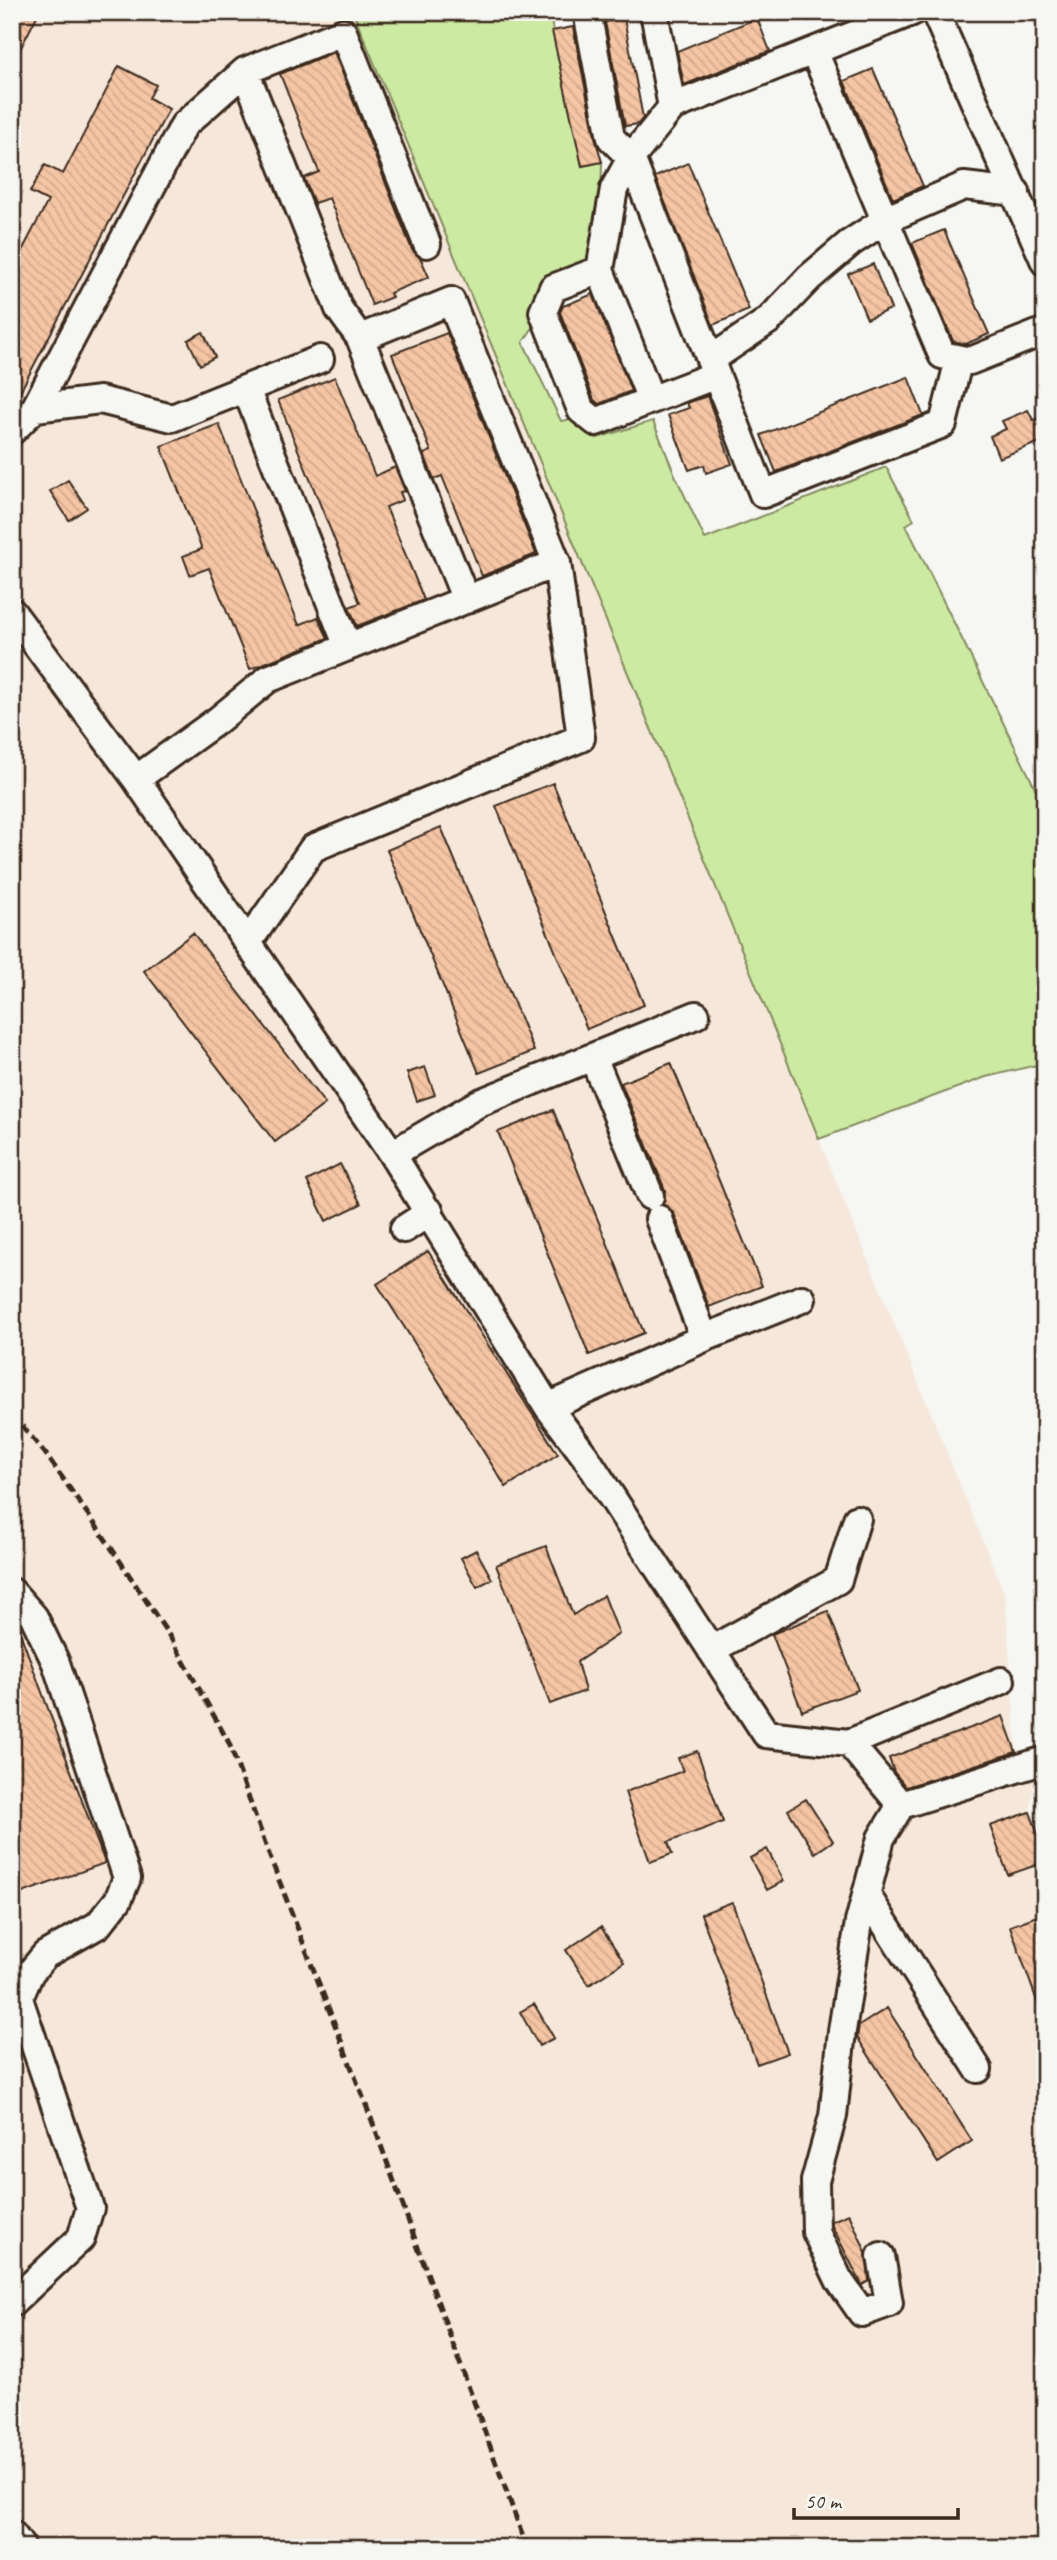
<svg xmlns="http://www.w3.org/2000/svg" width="1057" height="2560" viewBox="0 0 1057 2560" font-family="Caveat,sans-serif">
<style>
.built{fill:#f6e7db}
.green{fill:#cceaa1;stroke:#848a60;stroke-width:2}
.building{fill:url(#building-back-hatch);stroke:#3b2a1e;stroke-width:2}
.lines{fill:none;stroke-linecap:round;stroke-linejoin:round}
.minor-casing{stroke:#3b2a1e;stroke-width:32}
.minor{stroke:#f6f6f2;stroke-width:26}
.rail{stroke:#3b2a1e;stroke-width:5;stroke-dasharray:10 5;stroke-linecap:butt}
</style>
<defs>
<pattern id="building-back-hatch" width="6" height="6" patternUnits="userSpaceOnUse" patternTransform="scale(1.75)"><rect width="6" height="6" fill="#f5c5a4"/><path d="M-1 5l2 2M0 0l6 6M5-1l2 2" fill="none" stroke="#d3a98d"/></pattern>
</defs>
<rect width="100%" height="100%" fill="#f6f6f2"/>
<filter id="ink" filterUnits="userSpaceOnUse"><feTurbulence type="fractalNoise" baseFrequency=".0143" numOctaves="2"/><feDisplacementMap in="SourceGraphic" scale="14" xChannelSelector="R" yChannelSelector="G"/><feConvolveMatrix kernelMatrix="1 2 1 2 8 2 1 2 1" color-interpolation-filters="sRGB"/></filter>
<g filter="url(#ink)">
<path class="built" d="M 12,12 L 353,12 L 659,748 L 1005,1595 L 1017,1755 L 1037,1761 L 1030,1812 L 1045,1853 L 1045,2542 L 1033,2548 L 12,2548 Z"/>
<path class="green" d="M 353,12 L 564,12 L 551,21 L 582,166 L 602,162 L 601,205 L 591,259 L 534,292 L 532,329 L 523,342 L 561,421 L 587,417 L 597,438 L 653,421 L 675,475 L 705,539 L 886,467 L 914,520 L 906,525 L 1045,808 L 1045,1063 L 986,1077 L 819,1139 L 659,748 Z"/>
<path class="building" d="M 12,12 L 39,12 L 12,65 Z
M 624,18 L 643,118 L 638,124 L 625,126 L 605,22 Z
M 757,18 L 770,51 L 684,85 L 677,51 Z
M 573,27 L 596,141 L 602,162 L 582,166 L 552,31 Z
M 334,52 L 412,250 L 421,259 L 429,277 L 390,293 L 392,297 L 372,305 L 329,198 L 314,203 L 304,178 L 319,172 L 280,74 Z
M 119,66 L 156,85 L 149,98 L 169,109 L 12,407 L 12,270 L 48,201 L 30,192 L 45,165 L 63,174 Z
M 873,69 L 923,186 L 893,199 L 844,81 Z
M 688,163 L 749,310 L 713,325 L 655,177 Z
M 944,230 L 989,334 L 966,344 L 953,341 L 912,243 Z
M 873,264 L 891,309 L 867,319 L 848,274 Z
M 593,294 L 631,391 L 599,404 L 594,400 L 560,312 L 563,306 Z
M 203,332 L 215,357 L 200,365 L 188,340 Z
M 447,333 L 536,554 L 482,576 L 442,476 L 434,479 L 424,454 L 431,451 L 392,354 Z
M 335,377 L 375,476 L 395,467 L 405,491 L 400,492 L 403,500 L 386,507 L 424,600 L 357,626 L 349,607 L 360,603 L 278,400 Z
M 908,377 L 923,415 L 776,472 L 761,435 Z
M 707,396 L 732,464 L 706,473 L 704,465 L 689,470 L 668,415 L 689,408 L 687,403 Z
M 1028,410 L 1033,420 L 1045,416 L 1045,440 L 999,458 L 990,436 L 1006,429 L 1002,421 Z
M 219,424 L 299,625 L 318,617 L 328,638 L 250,669 L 209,568 L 190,575 L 183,556 L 202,549 L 161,446 Z
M 68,480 L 87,508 L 69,520 L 50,491 Z
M 553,783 L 644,1005 L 587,1029 L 496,806 Z
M 441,827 L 534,1051 L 479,1073 L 387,850 Z
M 193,933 L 325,1104 L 275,1142 L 144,971 Z
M 671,1063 L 762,1286 L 709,1307 L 674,1213 L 663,1204 L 665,1190 L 621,1083 Z
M 425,1067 L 435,1095 L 417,1101 L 407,1073 Z
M 553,1110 L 644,1333 L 589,1355 L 498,1132 Z
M 340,1164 L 361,1204 L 326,1221 L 307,1181 Z
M 428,1251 L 558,1454 L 506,1487 L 377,1284 Z
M 546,1546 L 573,1615 L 604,1595 L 619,1634 L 577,1662 L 585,1691 L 550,1704 L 496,1565 Z
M 476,1550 L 492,1579 L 477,1587 L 461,1558 Z
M 828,1611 L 858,1690 L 802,1711 L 772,1634 Z
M 12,1618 L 15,1619 L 105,1863 L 17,1895 L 12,1882 Z
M 1003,1716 L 1016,1752 L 906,1787 L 894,1772 L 889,1758 Z
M 697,1751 L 723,1822 L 668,1842 L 672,1854 L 650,1862 L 625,1792 L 683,1771 L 678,1758 Z
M 806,1799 L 833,1841 L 815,1853 L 788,1810 Z
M 1030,1812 L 1045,1853 L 1045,1862 L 1008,1875 L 990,1826 Z
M 767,1849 L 784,1881 L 767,1890 L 750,1858 Z
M 732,1902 L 788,2053 L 757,2064 L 701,1914 Z
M 1045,1913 L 1045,2014 L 1042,2015 L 1010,1926 Z
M 601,1927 L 624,1962 L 589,1985 L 566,1950 Z
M 534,2004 L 554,2038 L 539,2046 L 520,2012 Z
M 887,2008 L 972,2141 L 938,2163 L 857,2037 L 859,2026 Z
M 849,2214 L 866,2252 L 869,2281 L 862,2285 L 832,2226 L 832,2221 Z"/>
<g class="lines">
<g class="minor-casing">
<path id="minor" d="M 587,12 L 611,138 L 631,158 L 614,189 L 600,270 L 651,400 L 716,375
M 654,12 L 672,107
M 912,12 L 672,107 L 631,158 L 763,494 L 943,424 L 959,359
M 935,12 L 1045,262
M 1016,192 L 964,186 L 885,220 L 942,355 L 970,361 L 1045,331
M 600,270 L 553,288 L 543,312 L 581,410 L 596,422 L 651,400
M 360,338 L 339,309 L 245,71 L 343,32 L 427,244
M 710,360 L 769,320 L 809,278 L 850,243 L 885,220 L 814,51
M 246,389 L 348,647
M 35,408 L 100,400 L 172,418 L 320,359
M 12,431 L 35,408 L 184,125 L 245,71
M 12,612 L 136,779 L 392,1154 L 548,1407 L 585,1456 L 766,1734 L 849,1743
M 136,779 L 218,720 L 268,679 L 557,563
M 249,941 L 313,848 L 581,738 L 557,563 L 451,301 L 360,338 L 466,600
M 593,1057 L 650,1196
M 392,1154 L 479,1103 L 696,1015
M 659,1219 L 704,1338
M 404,1229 L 430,1212
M 548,1407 L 704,1338 L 802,1299
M 12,1592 L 34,1617 L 56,1663 L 127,1878 L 118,1900 L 98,1925 L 45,1955 L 30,1973 L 19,1998
M 711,1650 L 838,1580 L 857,1519
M 901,1805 L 849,1743 L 1001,1681
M 866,1894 L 978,2069
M 881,2256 L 889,2303 L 862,2313 L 839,2280 L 816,2232 L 815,2181 L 833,2116 L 842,2031 L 859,1922 L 881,1838 L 901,1805 L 1045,1760
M 12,2303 L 81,2238 L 90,2208 L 14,1984
M 12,2534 L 22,2548"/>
</g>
<use href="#minor" class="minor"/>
<path class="rail" d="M 12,1414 L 45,1453 L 108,1543 L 172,1640 L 229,1743 L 270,1857 L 371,2118 L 527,2548"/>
</g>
</g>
<rect width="1057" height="2560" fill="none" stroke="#f6f6f2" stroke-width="42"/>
<rect x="21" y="21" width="1015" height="2518" fill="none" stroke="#3b2a1e" stroke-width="2.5" filter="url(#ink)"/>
<path d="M794 2508v10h164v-10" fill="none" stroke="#3b2a1e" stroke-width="3.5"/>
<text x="805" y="2508" font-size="21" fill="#3b2a1e" stroke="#f6f6f2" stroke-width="5" paint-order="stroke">50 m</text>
</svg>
